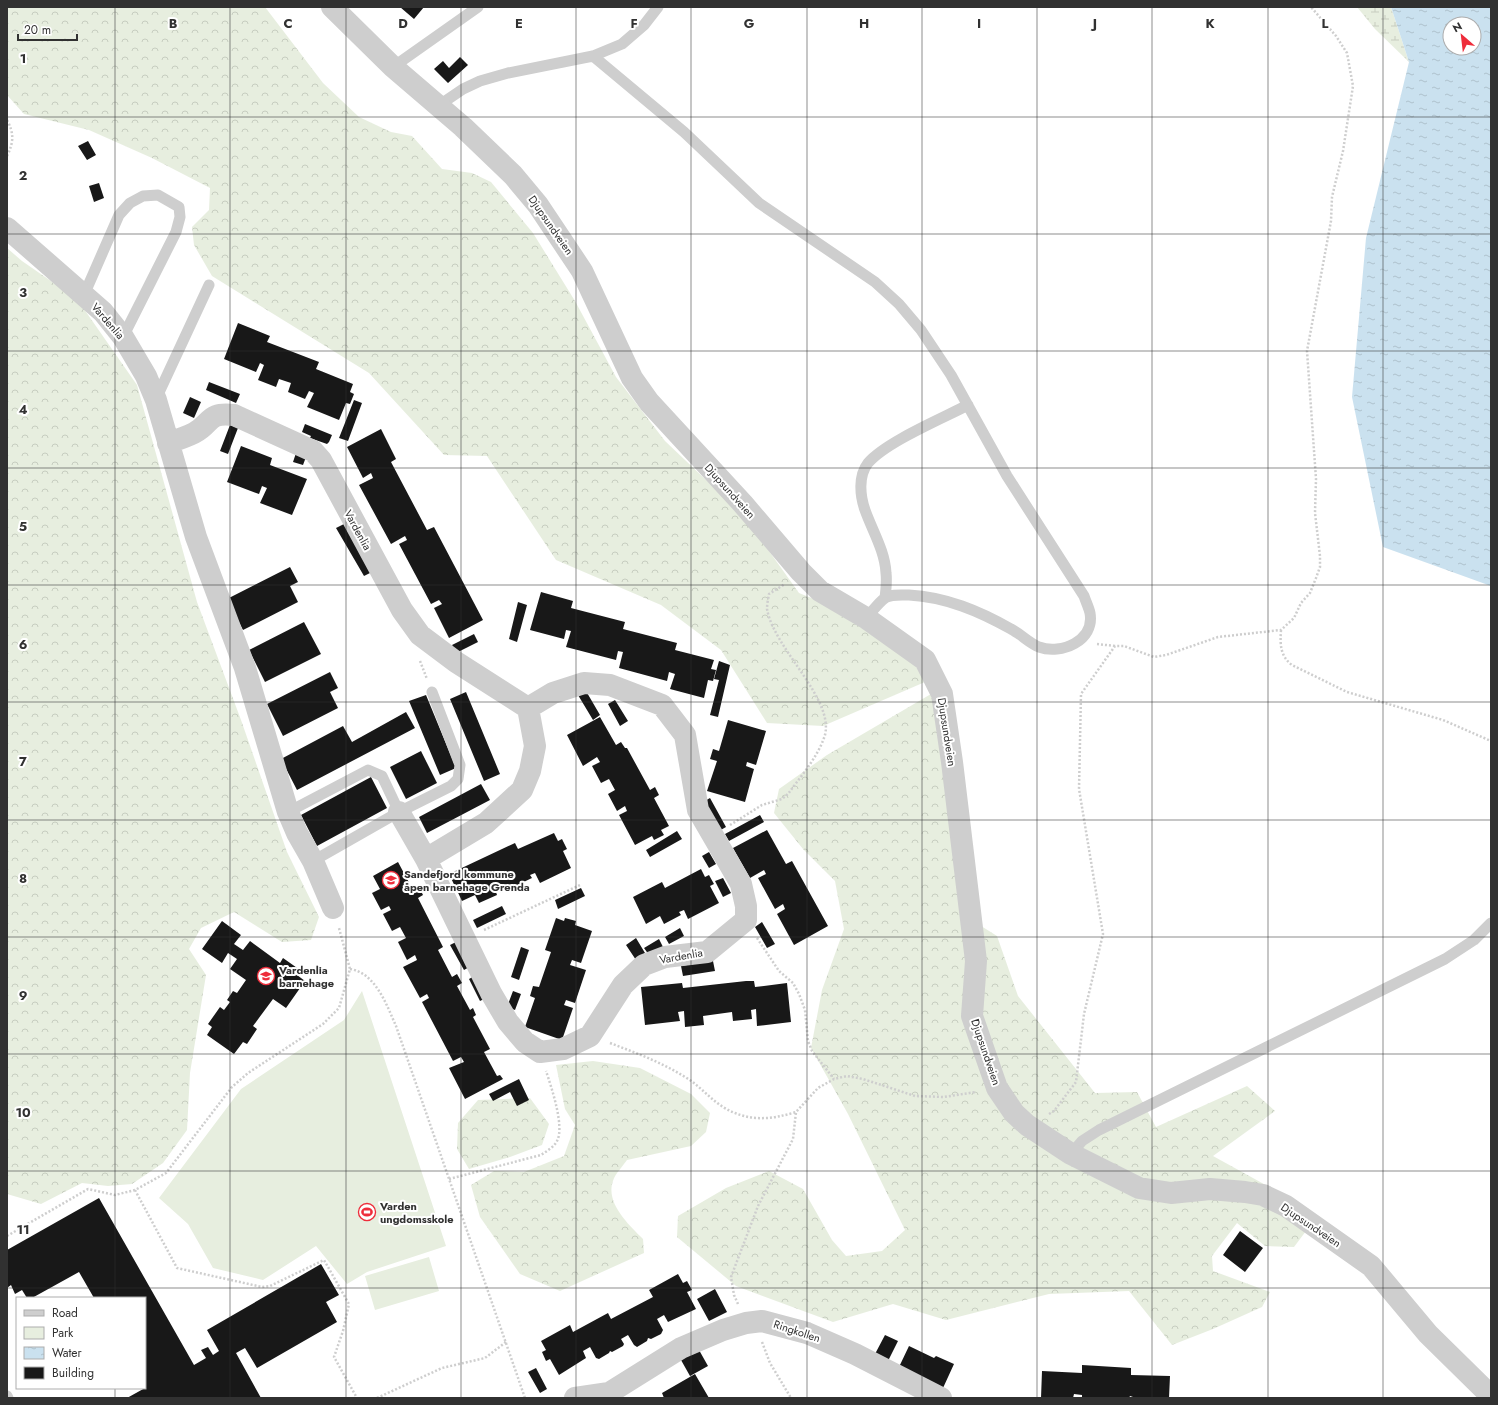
<svg xmlns="http://www.w3.org/2000/svg" width="1498" height="1405" viewBox="0 0 1498 1405" font-family="Jost,sans-serif">
<style>
.green{fill:#e7eedf}
.forest{fill:url(#forest-crowns)}
.wetland{fill:url(#wetland-marsh)}
.water{fill:url(#water-ripples);fill-rule:evenodd}
.building{fill:#181818}
.lines{fill:none;stroke-linecap:round;stroke-linejoin:round}
.path{stroke:#cecece;stroke-width:2.5;stroke-dasharray:2 2;stroke-linecap:butt}
.lane{stroke:#cecece;stroke-width:11}
.street{stroke:#cecece;stroke-width:22}
.grid{fill:none;stroke:#313131;stroke-width:1;stroke-opacity:0.55}
.labels{text-anchor:middle;dominant-baseline:central;stroke-width:4;stroke-linejoin:round;paint-order:stroke}
.street-label{font-size:11px;fill:#313131;stroke:#fff}
.poi-label{font-size:11px;font-weight:bold;fill:#313131;stroke:#fff;text-anchor:start}
.grid-label{font-size:13px;text-anchor:middle;font-weight:bold;fill:#313131;stroke:#fff;stroke-width:4;stroke-linejoin:round;paint-order:stroke}
</style>
<defs>
<pattern id="forest-crowns" width="20" height="18" patternUnits="userSpaceOnUse"><rect width="20" height="18" fill="#e7eedf"/><path d="M2 6a3 3 0 1 1 6 0M12 15a3 3 0 1 1 6 0" fill="none" stroke="#c7cdc0"/></pattern>
<pattern id="wetland-marsh" width="20" height="14" patternUnits="userSpaceOnUse"><rect width="20" height="14" fill="#e7eedf"/><path d="M1 5h8M5 5V1M11 12h8M15 12V8" fill="none" stroke="#c7cdc0"/></pattern>
<pattern id="water-ripples" width="26" height="14" patternUnits="userSpaceOnUse"><rect width="26" height="14" fill="#cae1ef"/><path d="M2 4q2-2 4 0t4 0M15 11q2-2 4 0t4 0" fill="none" stroke="#aec2cd"/></pattern>
</defs>
<rect width="100%" height="100%" fill="#fff"/>
<path class="green" d="M 362,991 L 446,1246 L 367,1272 L 347,1284 L 316,1246 L 263,1280 L 213,1268 L 188,1224 L 159,1198 L 241,1089 L 344,1020 Z
M 429,1257 L 439,1291 L 375,1310 L 365,1276 Z"/>
<path class="forest" d="M 7,7 L 265,7 L 323,83 L 359,117 L 391,132 L 412,136 L 442,169 L 472,173 L 491,182 L 533,233 L 575,301 L 616,377 L 665,441 L 744,516 L 799,593 L 873,623 L 905,641 L 925,682 L 823,726 L 767,723 L 721,650 L 661,605 L 556,560 L 487,456 L 444,455 L 369,373 L 212,276 L 194,245 L 192,227 L 209,210 L 210,188 L 152,158 L 89,130 L 24,114 L 7,95 Z
M 7,248 L 22,261 L 77,299 L 137,385 L 197,602 L 241,720 L 287,852 L 319,917 L 311,940 L 282,942 L 234,912 L 201,928 L 189,949 L 206,975 L 190,1073 L 187,1130 L 163,1163 L 132,1184 L 108,1186 L 82,1183 L 41,1204 L 7,1194 Z
M 931,694 L 939,701 L 974,994 L 985,989 L 978,924 L 997,936 L 1018,996 L 1095,1093 L 1137,1092 L 1156,1127 L 1247,1086 L 1275,1111 L 1213,1156 L 1309,1209 L 1306,1231 L 1294,1247 L 1265,1246 L 1237,1223 L 1212,1256 L 1213,1271 L 1270,1292 L 1262,1307 L 1213,1329 L 1172,1345 L 1129,1291 L 1049,1294 L 946,1320 L 893,1304 L 833,1322 L 736,1286 L 677,1237 L 678,1216 L 726,1188 L 769,1171 L 803,1189 L 832,1240 L 846,1256 L 882,1251 L 905,1230 L 848,1114 L 811,1048 L 822,990 L 844,929 L 835,881 L 803,849 L 774,813 L 779,789 L 827,755 Z
M 593,1061 L 640,1068 L 691,1094 L 710,1113 L 706,1132 L 691,1146 L 627,1160 C 623,1166 615,1174 613,1181 C 605,1203 629,1225 643,1239 L 644,1253 L 560,1291 L 520,1274 L 480,1217 L 471,1185 L 494,1171 L 524,1172 L 564,1156 L 575,1125 L 565,1109 L 556,1065 Z
M 530,1098 L 549,1124 L 542,1145 L 510,1157 L 469,1169 L 457,1149 L 458,1123 L 478,1100 Z"/>
<path class="wetland" d="M 1357,7 L 1391,7 L 1409,62 L 1375,29 Z"/>
<path class="water" d="M 1391,7 L 1491,7 L 1491,586 L 1383,547 L 1352,397 L 1366,238 L 1409,62 ZM 1450,24 L 1474,24 L 1474,48 L 1450,48 Z"/>
<path class="building" d="M 400,7 L 424,7 L 414,19 Z
M 460,57 L 468,65 L 448,83 L 434,69 L 443,61 L 449,68 Z
M 88,141 L 96,155 L 87,160 L 78,146 Z
M 99,183 L 104,198 L 94,202 L 89,186 Z
M 238,323 L 270,336 L 267,342 L 319,362 L 316,369 L 353,384 L 350,392 L 354,394 L 350,404 L 346,403 L 339,420 L 307,407 L 314,393 L 309,391 L 305,399 L 288,392 L 291,383 L 279,379 L 276,387 L 258,380 L 264,365 L 260,363 L 256,372 L 224,359 Z
M 209,382 L 240,394 L 236,403 L 206,390 Z
M 190,397 L 201,402 L 194,418 L 183,413 Z
M 354,400 L 362,403 L 348,441 L 339,438 Z
M 305,424 L 332,435 L 329,442 L 327,444 L 310,438 L 311,436 L 302,432 Z
M 230,425 L 238,428 L 228,454 L 220,451 Z
M 381,429 L 396,459 L 391,462 L 427,530 L 434,527 L 483,620 L 449,638 L 434,608 L 442,604 L 439,600 L 431,604 L 399,544 L 407,540 L 405,536 L 391,544 L 359,485 L 373,478 L 371,473 L 363,478 L 347,447 Z
M 241,446 L 272,458 L 270,465 L 307,479 L 292,515 L 260,503 L 267,488 L 262,486 L 259,494 L 227,482 Z
M 296,453 L 306,457 L 303,465 L 293,462 Z
M 344,524 L 372,572 L 364,576 L 336,528 Z
M 290,567 L 298,582 L 290,586 L 298,602 L 243,630 L 227,599 Z
M 541,592 L 573,601 L 571,608 L 625,622 L 623,629 L 677,643 L 675,650 L 714,660 L 711,669 L 716,670 L 713,681 L 708,680 L 704,698 L 670,689 L 675,674 L 669,672 L 667,681 L 619,668 L 623,652 L 618,651 L 616,660 L 566,647 L 571,631 L 566,630 L 564,639 L 530,630 Z
M 518,602 L 527,605 L 517,642 L 509,639 Z
M 304,622 L 321,654 L 265,682 L 249,650 Z
M 474,634 L 478,642 L 456,653 L 452,645 Z
M 719,661 L 730,665 L 718,717 L 710,715 L 719,680 L 714,679 Z
M 330,672 L 338,688 L 330,692 L 338,708 L 283,736 L 267,704 Z
M 586,691 L 600,715 L 593,720 L 578,695 Z
M 466,692 L 500,774 L 484,781 L 450,699 Z
M 426,695 L 456,768 L 440,775 L 409,701 Z
M 615,700 L 628,721 L 620,726 L 608,704 Z
M 406,712 L 415,728 L 297,790 L 281,759 L 343,726 L 352,742 Z
M 600,717 L 616,745 L 621,742 L 625,748 L 627,748 L 650,790 L 655,787 L 659,795 L 654,798 L 669,826 L 661,830 L 664,835 L 654,840 L 652,836 L 635,845 L 619,815 L 627,811 L 625,806 L 617,811 L 608,794 L 615,790 L 609,779 L 601,783 L 592,766 L 600,762 L 597,757 L 583,766 L 567,735 Z
M 728,720 L 766,731 L 756,765 L 747,762 L 746,766 L 754,769 L 745,802 L 707,791 L 717,761 L 710,759 L 713,749 L 719,751 Z
M 421,751 L 437,783 L 406,799 L 390,767 Z
M 371,777 L 387,808 L 317,846 L 301,815 Z
M 481,784 L 490,800 L 427,833 L 419,817 Z
M 710,798 L 726,827 L 719,831 L 703,802 Z
M 760,815 L 764,822 L 729,841 L 725,834 Z
M 767,830 L 786,864 L 792,861 L 828,926 L 794,945 L 777,914 L 785,909 L 783,904 L 775,909 L 758,878 L 766,874 L 764,870 L 750,878 L 733,848 Z
M 677,831 L 682,839 L 650,857 L 646,850 Z
M 554,833 L 558,841 L 562,839 L 567,849 L 563,851 L 571,868 L 540,883 L 535,873 L 530,875 L 532,878 L 501,893 L 499,890 L 496,892 L 497,895 L 479,903 L 475,895 L 462,901 L 449,874 L 515,843 L 518,849 Z
M 709,852 L 716,864 L 709,868 L 702,856 Z
M 398,862 L 413,890 L 419,887 L 423,895 L 418,898 L 443,947 L 438,950 L 452,977 L 457,974 L 462,983 L 457,986 L 470,1010 L 473,1008 L 476,1015 L 473,1017 L 490,1049 L 484,1052 L 497,1076 L 500,1075 L 503,1079 L 465,1099 L 449,1068 L 464,1062 L 461,1057 L 453,1061 L 422,1002 L 429,998 L 427,994 L 420,998 L 403,967 L 417,960 L 415,955 L 407,960 L 398,942 L 406,938 L 400,927 L 392,931 L 383,914 L 391,910 L 389,906 L 381,910 L 372,893 L 380,889 L 373,876 Z
M 701,869 L 705,877 L 709,875 L 714,884 L 710,886 L 719,903 L 688,919 L 684,910 L 679,912 L 681,915 L 664,924 L 660,916 L 646,924 L 633,897 L 662,882 L 665,888 Z
M 723,878 L 731,893 L 723,897 L 715,881 Z
M 581,888 L 585,896 L 558,909 L 555,900 Z
M 502,906 L 506,914 L 477,928 L 473,920 Z
M 556,918 L 564,921 L 565,918 L 576,921 L 575,925 L 592,931 L 581,963 L 572,960 L 570,965 L 586,970 L 575,1003 L 566,1000 L 564,1005 L 573,1008 L 562,1040 L 525,1027 L 535,998 L 530,996 L 533,986 L 539,987 L 551,952 L 545,950 Z
M 222,921 L 241,935 L 234,944 L 243,950 L 250,941 L 280,963 L 283,958 L 300,970 L 297,975 L 305,981 L 286,1008 L 273,999 L 253,1026 L 257,1029 L 247,1044 L 243,1042 L 234,1054 L 207,1035 L 212,1027 L 208,1024 L 220,1007 L 224,1010 L 230,1002 L 227,1000 L 233,991 L 237,993 L 246,980 L 230,969 L 237,959 L 228,953 L 222,963 L 202,949 Z
M 762,922 L 775,944 L 767,948 L 755,927 Z
M 680,928 L 684,936 L 669,944 L 665,937 Z
M 636,938 L 645,953 L 636,960 L 626,945 Z
M 659,939 L 663,947 L 649,955 L 644,948 Z
M 458,941 L 471,966 L 464,970 L 450,945 Z
M 521,947 L 529,950 L 519,980 L 511,977 Z
M 713,961 L 715,971 L 683,976 L 681,966 Z
M 476,975 L 488,997 L 480,1001 L 469,979 Z
M 746,981 L 754,981 L 755,987 L 787,983 L 791,1022 L 757,1026 L 756,1009 L 751,1010 L 752,1019 L 733,1021 L 732,1012 L 703,1016 L 704,1025 L 685,1027 L 684,1011 L 678,1012 L 680,1021 L 645,1025 L 641,987 L 682,983 L 683,988 Z
M 513,991 L 521,994 L 515,1010 L 507,1007 Z
M 519,1079 L 529,1100 L 517,1106 L 510,1092 L 493,1101 L 489,1094 Z
M 99,1198 L 194,1365 L 206,1358 L 201,1350 L 208,1347 L 213,1355 L 219,1351 L 207,1330 L 321,1264 L 339,1295 L 326,1302 L 337,1322 L 257,1368 L 245,1348 L 236,1353 L 261,1398 L 127,1398 L 145,1388 L 145,1298 L 94,1298 L 79,1272 L 32,1298 L 27,1298 L 22,1290 L 15,1294 L 11,1285 L 7,1288 L 7,1250 Z
M 1240,1231 L 1263,1248 L 1245,1272 L 1223,1255 Z
M 678,1274 L 683,1283 L 687,1281 L 692,1290 L 687,1292 L 696,1309 L 668,1322 L 664,1315 L 657,1319 L 663,1330 L 661,1334 L 651,1339 L 648,1338 L 647,1341 L 637,1347 L 634,1345 L 628,1335 L 621,1339 L 624,1344 L 623,1346 L 612,1352 L 610,1351 L 609,1353 L 599,1359 L 596,1358 L 590,1347 L 583,1351 L 586,1358 L 559,1375 L 550,1359 L 546,1361 L 542,1352 L 546,1350 L 541,1341 L 570,1325 L 573,1332 L 608,1313 L 611,1319 L 653,1297 L 649,1290 Z
M 715,1289 L 727,1312 L 709,1321 L 697,1299 Z
M 885,1335 L 898,1341 L 888,1361 L 875,1354 Z
M 909,1346 L 934,1358 L 936,1356 L 954,1364 L 943,1388 L 899,1367 Z
M 699,1350 L 708,1366 L 690,1376 L 681,1360 Z
M 1082,1365 L 1131,1368 L 1131,1375 L 1170,1376 L 1169,1398 L 1136,1398 L 1130,1396 L 1129,1398 L 1082,1398 L 1082,1395 L 1074,1394 L 1073,1398 L 1041,1398 L 1042,1371 L 1082,1373 Z
M 536,1368 L 547,1389 L 540,1393 L 528,1372 Z
M 695,1374 L 709,1398 L 664,1398 L 662,1393 Z"/>
<g class="lines">
<path class="path" d="M 7,120 C 14,133 14,142 7,156
M 1281,630 C 1280,644 1280,656 1292,665 L 1347,692 L 1443,720 L 1491,741
M 1097,644 L 1115,646
M 420,661 L 427,679
M 730,825 L 762,805 L 782,799 L 788,794 C 801,776 818,757 825,735 C 834,698 774,649 767,609 C 767,605 768,599 769,594 L 785,584
M 484,930 L 580,885
M 757,938 L 779,971 L 793,983 L 799,994 L 805,1010 L 808,1041 L 812,1051 L 834,1079
M 350,969 C 376,973 387,1006 396,1026 L 525,1398
M 610,1043 C 636,1053 661,1062 685,1077 C 699,1085 709,1098 723,1107 C 748,1122 770,1120 796,1112
M 1049,1114 L 1054,1111 L 1076,1082 L 1084,1014 L 1103,934 L 1079,789 L 1081,694 L 1115,646 L 1124,646 L 1154,657 L 1166,655 L 1218,637 L 1281,630 L 1294,618 L 1301,603 L 1310,593 L 1316,578 L 1320,567 L 1320,556 L 1315,513 L 1316,479 L 1307,351 L 1331,221 L 1332,197 L 1343,151 L 1353,86 L 1347,53 L 1336,36 L 1311,7
M 449,1179 L 541,1155 C 547,1151 554,1147 557,1141 C 565,1127 551,1086 546,1071
M 135,1190 L 177,1268 L 262,1287 L 270,1286 L 324,1260 L 349,1304 L 343,1331 L 334,1357 L 357,1398
M 7,1236 L 88,1189 L 115,1195 L 135,1190 L 166,1173 L 232,1087 L 248,1073 L 323,1024 L 339,1008 L 350,969 L 339,928
M 738,1304 L 734,1295 L 731,1277 L 758,1206 L 793,1139 L 796,1112 L 818,1088 L 834,1079 L 847,1076 L 863,1079 L 915,1096 L 944,1097 L 976,1092
M 762,1342 L 770,1363 L 791,1398
M 377,1398 L 442,1368 L 485,1358 L 506,1342"/>
<path class="lane" d="M 593,56 L 684,132 L 759,203 L 875,282 L 899,304 L 921,330 L 951,375 L 1007,476 L 1084,596 C 1086,602 1089,608 1090,613 C 1095,641 1061,655 1039,647 C 1029,643 1021,634 1011,629 C 979,611 946,597 909,595 C 901,595 891,594 885,598 C 878,603 872,612 866,618
M 393,67 L 478,7
M 438,106 L 463,89 L 480,81 L 508,73 L 593,56 L 622,44 L 644,25 L 658,7
M 84,295 L 119,215 L 130,203 L 143,196 L 158,195 L 179,207 L 180,217 L 176,232 L 123,337
M 156,399 L 209,285
M 885,598 C 886,590 887,581 886,573 C 885,551 872,530 865,510 C 860,496 858,476 868,463 C 886,442 941,419 968,405
M 288,812 L 368,770 L 382,776 L 399,812
M 313,861 L 399,812 L 451,786 L 458,779 L 460,765 L 432,692
M 1071,1154 L 1082,1141 L 1099,1130 L 1445,959 L 1474,940 L 1491,923
M 7,1396 L 8,1398"/>
<path class="street" d="M 332,7 L 393,67 L 463,127 L 513,175 L 538,205 L 582,271 L 632,378 L 649,402 L 743,504 L 801,572 L 820,591 L 866,618 L 925,660 L 942,694 L 952,762 L 976,961 L 972,1016 L 997,1088 L 1014,1113 L 1027,1125 L 1071,1154 L 1139,1188 L 1171,1193 L 1210,1189 L 1245,1192 L 1263,1195 L 1286,1206 L 1371,1266 L 1428,1334 L 1491,1396
M 7,228 L 103,312 L 123,337 L 146,376 L 156,400 L 196,537 L 245,668 L 288,812 L 297,833 L 313,861 L 333,908
M 168,443 C 177,440 186,437 194,433 C 213,423 206,412 234,415 L 313,451 L 321,460 L 402,610 L 420,635 L 456,662 L 528,708
M 399,812 L 426,859 L 491,993 L 508,1022 L 525,1042 L 540,1052 L 563,1049 L 590,1036 L 623,985 L 644,965 L 665,957 L 707,952 L 746,920 L 746,906 L 741,884 L 698,810 L 685,735 L 662,705 L 610,685 L 584,683 L 553,693 L 528,708 L 535,746 L 530,771 L 522,790 L 486,823 L 426,859
M 575,1398 L 609,1393 L 681,1348 L 723,1330 L 746,1323 L 762,1321 L 807,1333 L 855,1354 L 941,1398"/>
</g>
<path class="grid" d="M 115,7 L 115,1298M 230,7 L 230,1398M 346,7 L 346,1398M 461,7 L 461,1398M 576,7 L 576,1398M 691,7 L 691,1398M 807,7 L 807,1398M 922,7 L 922,1398M 1037,7 L 1037,1398M 1152,7 L 1152,1398M 1268,7 L 1268,1398M 1383,7 L 1383,1398M 7,117 L 1491,117M 7,234 L 1491,234M 7,351 L 1491,351M 7,468 L 1491,468M 7,585 L 1491,585M 7,702 L 1491,702M 7,820 L 1491,820M 7,937 L 1491,937M 7,1054 L 1491,1054M 7,1171 L 1491,1171M 7,1288 L 1491,1288M 115,1388 L 115,1398"/>
<defs>
<g id="school-ring" transform="scale(0.9)"><circle r="9.5" fill="#fff" stroke="#ee2d3b" stroke-width="1.5"/><path d="M0-5L7-2L0 1L-7-2ZM-4 1L0 2.5L4 1V4Q0 6-4 4Z" fill="#ee2d3b"/></g>
<g id="stadium-ring" transform="scale(0.9)"><circle r="9.5" fill="#fff" stroke="#ee2d3b" stroke-width="1.5"/><path d="M0-5a6.5 5 0 1 0 0 10a6.5 5 0 1 0 0-10ZM-3.5-1.8h7v3.6h-7Z" fill="#ee2d3b"/></g>
</defs>
<g fill-rule="evenodd">
<use href="#school-ring" x="391" y="880"/>
<use href="#school-ring" x="266" y="976"/>
<use href="#stadium-ring" x="367" y="1212"/>
</g>
<g class="labels">
<g class="street-label">
<text transform="translate(551 225) rotate(55)">Djupsundveien</text>
<text transform="translate(108 321) rotate(49)">Vardenlia</text>
<text transform="translate(730 491) rotate(48)">Djupsundveien</text>
<text transform="translate(358 530) rotate(61)">Vardenlia</text>
<text transform="translate(947 732) rotate(81)">Djupsundveien</text>
<text transform="translate(681 956) rotate(-10)">Vardenlia</text>
<text transform="translate(986 1052) rotate(71)">Djupsundveien</text>
<text transform="translate(1311 1225) rotate(34)">Djupsundveien</text>
<text transform="translate(797 1331) rotate(18)">Ringkollen</text>
</g>
<g class="poi-label">
<text x="404" y="874">Sandefjord kommune<tspan x="404" dy="13">åpen barnehage Grenda</tspan></text>
<text x="279" y="970">Vardenlia<tspan x="279" dy="13">barnehage</tspan></text>
<text x="380" y="1206">Varden<tspan x="380" dy="13">ungdomsskole</tspan></text>
</g>
</g>
<g class="grid-label">
<text x="173" y="28">B</text>
<text x="288" y="28">C</text>
<text x="403" y="28">D</text>
<text x="519" y="28">E</text>
<text x="634" y="28">F</text>
<text x="749" y="28">G</text>
<text x="864" y="28">H</text>
<text x="979" y="28">I</text>
<text x="1095" y="28">J</text>
<text x="1210" y="28">K</text>
<text x="1325" y="28">L</text>
<text x="23" y="63">1</text>
<text x="23" y="180">2</text>
<text x="23" y="297">3</text>
<text x="23" y="414">4</text>
<text x="23" y="531">5</text>
<text x="23" y="649">6</text>
<text x="23" y="766">7</text>
<text x="23" y="883">8</text>
<text x="23" y="1000">9</text>
<text x="23" y="1117">10</text>
<text x="23" y="1234">11</text>
</g>
<rect width="1498" height="1405" fill="none" stroke="#313131" stroke-width="16"/>
<rect x="16" y="1297" width="130" height="92" fill="#ffffff" stroke="#adadad"/>
<rect x="24" y="1310" width="20" height="6" fill="#cecece" stroke="#adadad"/>
<text x="52" y="1317" font-size="12" fill="#313131">Road</text>
<rect x="24" y="1327" width="20" height="12" fill="#e7eedf" stroke="#adadad"/>
<text x="52" y="1337" font-size="12" fill="#313131">Park</text>
<rect x="24" y="1347" width="20" height="12" fill="url(#water-ripples)" stroke="#adadad"/>
<text x="52" y="1357" font-size="12" fill="#313131">Water</text>
<rect x="24" y="1367" width="20" height="12" fill="#181818" stroke="#adadad"/>
<text x="52" y="1377" font-size="12" fill="#313131">Building</text>
<g transform="translate(1462 36) rotate(332)"><circle r="19" fill="#ffffff" stroke="#adadad"/>
<path d="M0-3L7 15L0 10L-7 15Z" fill="#ee2d3b"/>
<text y="-6" font-size="11" font-weight="bold" text-anchor="middle" fill="#313131">N</text>
</g>
<path d="M18 34v6h59v-6" fill="none" stroke="#313131" stroke-width="2"/>
<text x="24" y="34" font-size="12" fill="#313131" stroke="#ffffff" stroke-width="3" paint-order="stroke">20 m</text>
</svg>
